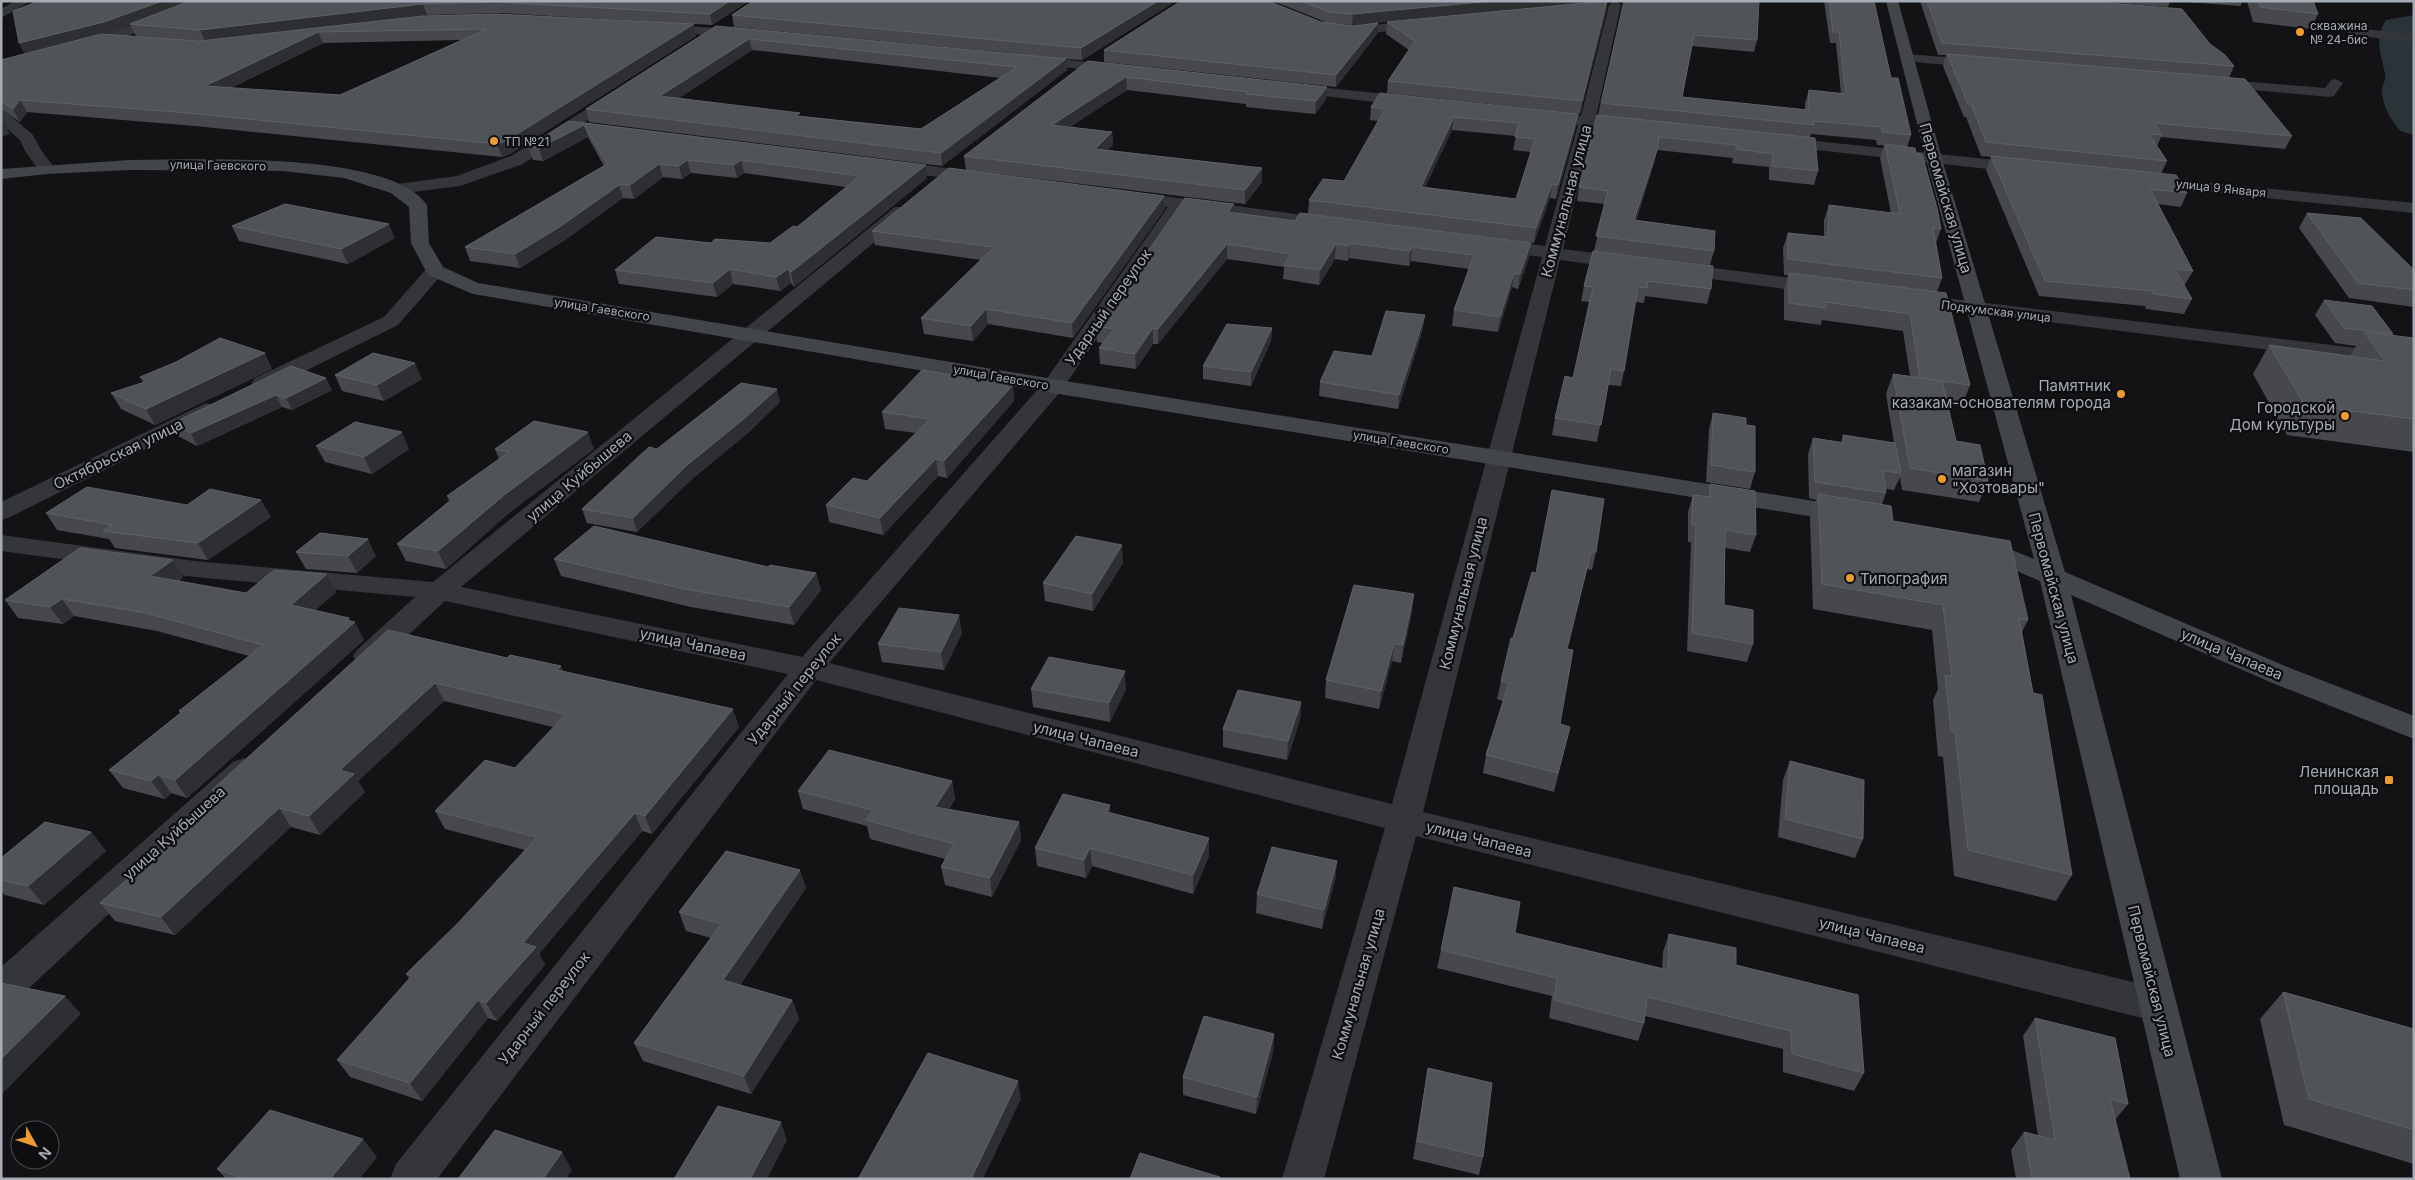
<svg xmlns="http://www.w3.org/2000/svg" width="2415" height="1180" viewBox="0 0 2415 1180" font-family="Inter,sans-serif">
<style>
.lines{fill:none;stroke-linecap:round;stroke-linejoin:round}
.river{fill:#2a3338;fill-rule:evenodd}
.minor{fill:#34363a;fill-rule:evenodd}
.secondary{fill:#42454a;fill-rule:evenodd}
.wall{fill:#46484d;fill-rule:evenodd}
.shaded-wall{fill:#2d2f32}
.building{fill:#505358;stroke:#5e6167;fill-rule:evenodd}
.poi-dot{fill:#ee9b32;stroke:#0e0e10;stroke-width:2}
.labels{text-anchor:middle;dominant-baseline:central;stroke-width:4.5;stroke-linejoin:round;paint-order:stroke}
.far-poi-label{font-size:12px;fill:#a5acb5;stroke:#0e0e10;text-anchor:start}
.far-street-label{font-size:12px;fill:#a5acb5;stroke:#0e0e10}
.street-label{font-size:15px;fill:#a5acb5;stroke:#0e0e10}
.poi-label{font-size:15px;fill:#a5acb5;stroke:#0e0e10;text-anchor:end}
</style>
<rect width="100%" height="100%" fill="#131315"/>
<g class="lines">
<path class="river" d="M 2414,15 L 2414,135 L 2400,131 C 2391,119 2383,108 2382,92 C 2381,86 2387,80 2385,73 C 2381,55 2374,37 2386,20 Z"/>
<path class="minor" d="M 15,1 L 31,1 L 1,18 L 1,9 Z
M 203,1 L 222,1 L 111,42 L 106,43 L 99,39 L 101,36 Z
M 1615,1 L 1621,5 L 1596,117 L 1631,121 L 1639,126 L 1631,131 L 1593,127 L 1563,249 L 1627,257 L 1634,259 L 1637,263 L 1634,267 L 1627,269 L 1560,260 L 1423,812 L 2158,988 L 2171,993 L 2177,1005 L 2171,1017 L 2158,1022 L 1416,836 L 1324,1179 L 1282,1179 L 1385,828 L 816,680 L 437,1179 L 390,1179 L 396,1164 L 788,674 L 445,601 L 378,663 L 368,666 L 358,663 L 353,656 L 358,649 L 415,597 L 195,577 L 1,551 L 1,535 L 195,561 L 433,582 L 895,207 L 907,207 L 910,211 L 907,215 L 461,587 L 802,657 L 1045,381 L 1168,207 L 1121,200 L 1118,196 L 1121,192 L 1127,191 L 1332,219 L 1338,220 L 1341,224 L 1338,228 L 1332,229 L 1185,209 L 1061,391 L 829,663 L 1392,804 L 1542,257 L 1494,251 L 1487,249 L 1485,245 L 1487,241 L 1494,239 L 1545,246 L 1578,125 L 1540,121 L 1532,116 L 1540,111 L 1581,116 L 1609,5 Z
M 1424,20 L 1431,24 L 1429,27 L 1352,35 L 1335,33 L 1333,30 L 1340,26 L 1352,27 Z
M 657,24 L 746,30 L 753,34 L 746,38 L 652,31 L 650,28 L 652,25 Z
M 2354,28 L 2414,34 L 2414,42 L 2349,35 L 2347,32 Z
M 1907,54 L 1983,60 L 1990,64 L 1983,68 L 1902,61 L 1900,58 Z
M 1030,56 L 1119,65 L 1126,69 L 1119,73 L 1025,63 L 1023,60 Z
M 2215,79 L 2325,88 L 2331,80 L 2336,79 L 2343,83 L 2334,96 L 2329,97 L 2210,86 L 2208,83 Z
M 1289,84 L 1415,97 L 1423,102 L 1415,107 L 1284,91 L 1282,88 L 1284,85 Z
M 619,89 L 626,93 L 624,96 L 523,164 L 460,186 L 397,194 L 391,193 L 388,189 L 391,185 L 397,184 L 457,176 L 511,156 Z
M 1,110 L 6,112 L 33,135 L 41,150 L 55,169 L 53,173 L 41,173 L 25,151 L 20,140 L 1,123 Z
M 1778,137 L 2024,163 L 2030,164 L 2032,168 L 2030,172 L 2024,173 L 1772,145 L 1770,142 Z
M 889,161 L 980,172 L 986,173 L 989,177 L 986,181 L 980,182 L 883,170 L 881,166 L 883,162 Z
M 2144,176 L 2414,203 L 2414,213 L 2138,185 L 2135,181 L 2138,177 Z
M 1675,263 L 1823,282 L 1830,284 L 1833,288 L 1830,292 L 1823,294 L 1668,273 L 1665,269 L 1668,265 Z
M 435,265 L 442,267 L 445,271 L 398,325 L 271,388 L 263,390 L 255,388 L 252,383 L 255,378 L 384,317 L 428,267 Z
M 1913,294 L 2414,355 L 2414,368 L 1906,304 L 1903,300 L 1906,296 Z
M 206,403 L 214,405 L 217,410 L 214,415 L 10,517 L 1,520 L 1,502 Z
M 244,758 L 255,762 L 260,770 L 255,778 L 14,1002 L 1,1007 L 1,967 L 233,762 Z"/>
<path class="secondary" d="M 1886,1 L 1898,1 L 1942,159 L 2065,572 L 2290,668 L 2414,716 L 2414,739 L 2270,682 L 2071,595 L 2222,1179 L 2180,1179 L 2040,581 L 1971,551 L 1967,545 L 1971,539 L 1980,537 L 2034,559 L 1926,159 Z
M 129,160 C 193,160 389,150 427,205 L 429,243 L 443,267 L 478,283 L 1053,379 L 1851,507 L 1860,510 L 1864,515 L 1860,520 L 1851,523 L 1053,393 L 473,294 L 428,275 L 411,243 L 409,207 L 391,193 L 344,178 L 283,171 L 129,170 L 47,174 L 1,179 L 1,169 Z"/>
</g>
<path class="wall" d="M 39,1 L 749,1 L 712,25 L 500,13 L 427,15 L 286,32 L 423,16 L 696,36 L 510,154 L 502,157 L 195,126 L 27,112 L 20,122 L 1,109 L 1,60 L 25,54 L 19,43 ZM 131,26 L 136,36 L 204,41 L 200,41 L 106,34 ZM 461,40 L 340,95 L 231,88 L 323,43 Z
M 753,1 L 1176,1 L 1082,60 L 1066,59 L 1067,70 L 942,166 L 589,122 L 586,109 L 716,26 L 1030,55 L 734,27 L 732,15 ZM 752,50 L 1001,78 L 921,129 L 800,116 L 679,98 Z
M 1273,1 L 1364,2 L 1607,1 L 1606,12 L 1580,114 L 1387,93 L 1388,81 L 1409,50 L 1386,34 L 1387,22 L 1589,3 L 1352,25 L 1328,23 Z
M 1624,1 L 1757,40 L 1754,52 L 1692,46 L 1682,97 L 1805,110 L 1805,103 L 1809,90 L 1841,94 L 1836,43 L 1830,43 L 1824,1 L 1874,1 L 1891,78 L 1911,135 L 1907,147 L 1941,229 L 1936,243 L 1942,278 L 1937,292 L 1970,385 L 1963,403 L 1947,401 L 1956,441 L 1988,481 L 1979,502 L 1902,490 L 1900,477 L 1894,490 L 1886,489 L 1886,493 L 1882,504 L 1893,521 L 2028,620 L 2022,632 L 2033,693 L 2072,875 L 2056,901 L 1954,876 L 1943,757 L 1938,756 L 1933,700 L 1938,689 L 1932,630 L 1813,609 L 1810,518 L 1816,500 L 1809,498 L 1808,454 L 1813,438 L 1841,442 L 1843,435 L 1894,443 L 1886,394 L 1893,374 L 1910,376 L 1903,331 L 1822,320 L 1821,325 L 1784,320 L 1784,290 L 1788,275 L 1784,275 L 1783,248 L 1788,233 L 1824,237 L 1824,220 L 1829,205 L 1891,213 L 1880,158 L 1884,145 L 1877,145 L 1876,140 L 1811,134 L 1810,137 L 1818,171 L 1814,185 L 1769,180 L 1769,167 L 1732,163 L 1733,158 L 1657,150 L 1654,163 L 1636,221 L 1714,251 L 1710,265 L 1594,251 L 1605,204 L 1577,201 L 1579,187 L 1598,115 Z
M 1920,1 L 2084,1 L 2210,44 L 2234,66 L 2229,78 L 2292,136 L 2285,149 L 2161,137 L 2157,146 L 2167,161 L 2161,174 L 2187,193 L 2181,207 L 2158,204 L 2193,271 L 2184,286 L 2192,299 L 2184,314 L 2146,309 L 2145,306 L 2039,296 L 1986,170 L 1991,157 L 1981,156 L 1966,117 L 1964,117 L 1943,66 L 1946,55 L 1938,55 Z
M 2091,1 L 2170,1 L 2168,7 Z
M 2173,1 L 2243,1 L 2240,6 Z
M 2247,1 L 2313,1 L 2318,14 L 2311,29 L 2253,22 Z
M 1321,22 L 1353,26 L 1378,23 L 1377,34 L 1336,87 L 1104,62 L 1104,50 Z
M 1088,61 L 1327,87 L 1326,99 L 1315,114 L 1246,107 L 1246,104 L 1127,90 L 1069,127 L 1112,132 L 1113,145 L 1107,150 L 1262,168 L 1262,182 L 1245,204 L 966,170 L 964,156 Z
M 1371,107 L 1578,114 L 1576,127 L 1556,199 L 1550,198 L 1534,243 L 1308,214 L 1309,200 L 1344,181 L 1378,121 L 1370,120 ZM 1452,130 L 1516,136 L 1513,150 L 1531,152 L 1516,199 L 1425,187 Z
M 569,121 L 927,178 L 794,287 L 791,283 L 780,291 L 733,284 L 717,297 L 619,284 L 615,270 L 711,243 L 770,243 L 797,227 L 846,187 L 744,173 L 737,178 L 691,173 L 682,179 L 663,177 L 634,199 L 623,198 L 565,240 L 520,268 L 470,261 L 465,247 L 604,166 L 588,137 L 543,161 L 533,160 L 528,147 Z
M 1164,196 L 1165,209 L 1073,338 L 988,324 L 973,341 L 924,334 L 921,318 L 981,260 L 875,245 L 872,231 Z
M 1234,204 L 1233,213 L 1295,221 L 1531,243 L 1529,257 L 1518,289 L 1512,287 L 1498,332 L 1452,326 L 1454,310 L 1469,269 L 1411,261 L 1409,266 L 1349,258 L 1348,261 L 1335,259 L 1319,285 L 1283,279 L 1284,267 L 1227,259 L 1158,344 L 1153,344 L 1136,369 L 1100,364 L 1099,348 L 1103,343 L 1097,342 L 1096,326 Z
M 2307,213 L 2414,270 L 2414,307 L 2349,298 L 2299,228 Z
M 232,226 L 395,238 L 348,264 L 239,241 Z
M 1593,251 L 1711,289 L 1707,304 L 1645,296 L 1644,303 L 1635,302 L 1624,371 L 1621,386 L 1608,385 L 1597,442 L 1552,435 L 1555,418 L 1573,378 L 1589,302 L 1581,301 L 1584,286 Z
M 2324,300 L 2393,334 L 2391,336 L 2414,338 L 2414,452 L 2287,435 L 2253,374 L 2269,345 L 2350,356 L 2356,346 L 2335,343 L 2315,315 Z
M 1272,328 L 1271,341 L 1251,386 L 1203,379 L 1203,366 Z
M 1423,329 L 1398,409 L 1319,396 L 1320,382 Z
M 291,366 L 332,390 L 292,410 L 282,407 L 197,446 L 178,436 L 171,424 Z
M 272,369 L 155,425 L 121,409 L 111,393 L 143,382 L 140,377 Z
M 335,375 L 422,379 L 384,401 L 342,391 Z
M 1013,385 L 1014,401 L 947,478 L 938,476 L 883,535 L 829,522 L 826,505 L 867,481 L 916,433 L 885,429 L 882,412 Z
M 780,402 L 750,431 L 691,480 L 637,532 L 587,523 L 582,509 L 657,449 Z
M 1713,413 L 1755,472 L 1750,489 L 1706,482 L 1709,429 Z
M 316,446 L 409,449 L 372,474 L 325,462 Z
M 495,449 L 594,449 L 510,512 L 446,569 L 406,561 L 397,544 L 449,501 L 447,496 L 499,459 Z
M 1710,484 L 1756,535 L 1750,552 L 1725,548 L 1724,605 L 1753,644 L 1747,662 L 1687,651 L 1691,542 L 1688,542 L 1688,512 L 1693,495 L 1707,497 Z
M 1552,490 L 1596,552 L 1592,570 L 1587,569 L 1567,649 L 1560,724 L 1570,727 L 1554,792 L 1483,773 L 1486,755 L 1503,701 L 1497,699 L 1501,681 L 1513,638 L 1536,573 Z
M 187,505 L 271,517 L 208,560 L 115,548 L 109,539 L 57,530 L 46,513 Z
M 296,552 L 376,556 L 357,573 L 306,569 Z
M 554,559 L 768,567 L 816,573 L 821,590 L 794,625 L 691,607 L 561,576 Z
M 173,560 L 183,577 L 179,581 L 246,593 L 327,574 L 336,592 L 315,610 L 349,618 L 364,640 L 187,798 L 171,793 L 165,799 L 123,788 L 109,770 L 180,713 L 179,711 L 249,656 L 157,631 L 74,616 L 63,624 L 18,618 L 5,600 Z
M 1123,563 L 1093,611 L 1045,601 L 1043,583 Z
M 1412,612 L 1401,663 L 1392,661 L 1379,709 L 1325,698 L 1326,680 Z
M 388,630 L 563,671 L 739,727 L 652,834 L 642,831 L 539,954 L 545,965 L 497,1021 L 488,1018 L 422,1101 L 350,1077 L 337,1060 L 409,978 L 406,974 L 460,921 L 525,850 L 445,829 L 435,811 L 515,768 L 553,727 L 444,701 L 358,781 L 365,792 L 320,835 L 291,827 L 175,935 L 115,921 L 100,903 L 219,799 L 212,790 Z
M 962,633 L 944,670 L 882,662 L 878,644 Z
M 1031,689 L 1126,689 L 1110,722 L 1033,707 Z
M 1301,702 L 1300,720 L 1287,760 L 1223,747 L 1223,729 Z
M 1790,761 L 1863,839 L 1855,858 L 1778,837 L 1783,780 Z
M 952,781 L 955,799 L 949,809 L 1019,822 L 1021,840 L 992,897 L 945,885 L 941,867 L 945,859 L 870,839 L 867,826 L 803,809 L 798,791 Z
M 1111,813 L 1209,838 L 1209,856 L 1193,894 L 1092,866 L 1086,878 L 1037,866 L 1035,848 Z
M 91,832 L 106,851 L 44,905 L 5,895 L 1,891 L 1,863 Z
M 1337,861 L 1335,880 L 1322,929 L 1256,913 L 1257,894 Z
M 806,888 L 740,985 L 792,1000 L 799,1019 L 751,1094 L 643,1061 L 634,1043 L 711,938 L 686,931 L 679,912 Z
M 1515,933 L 1662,969 L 1663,952 L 1669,934 L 1736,965 L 1864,1073 L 1854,1091 L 1783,1072 L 1783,1049 L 1645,1016 L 1644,1023 L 1638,1041 L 1549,1018 L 1552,996 L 1437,968 L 1441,950 Z
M 2283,992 L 2414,1029 L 2414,1164 L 2284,1125 L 2260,1019 Z
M 2035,1018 L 2128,1104 L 2115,1120 L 2130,1179 L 2016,1179 L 2011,1150 L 2024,1132 L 2038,1136 L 2023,1036 Z
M 1274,1034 L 1273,1052 L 1256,1114 L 1183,1095 L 1183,1077 Z
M 1428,1068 L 1483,1157 L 1479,1175 L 1413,1159 Z
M 377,1157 L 359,1179 L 226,1179 L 217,1169 Z"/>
<path class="shaded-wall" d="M 162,1 L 197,1 L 130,24 L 131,26 L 109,33 L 26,55 L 19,43 Z
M 730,1 L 749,1 L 712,25 L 710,14 Z
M 1158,1 L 1176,1 L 1082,60 L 1081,48 Z
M 1492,1 L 1607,1 L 1352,25 L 1353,14 Z
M 1607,1 L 1606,12 L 1580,114 L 1582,101 Z
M 423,4 L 427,15 L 205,41 L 200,30 Z
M 1378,23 L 1377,34 L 1336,87 L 1336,75 Z
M 694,24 L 696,36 L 510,154 L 502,157 L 497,144 Z
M 318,32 L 323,43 L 210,98 L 205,86 Z
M 749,39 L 752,50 L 663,109 L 660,96 Z
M 1066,59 L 1067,70 L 942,166 L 941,153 Z
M 1126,77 L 1127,90 L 1053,138 L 1052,125 Z
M 1327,87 L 1326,99 L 1315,114 L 1316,101 Z
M 20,100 L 27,112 L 20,122 L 13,109 Z
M 1578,114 L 1576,127 L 1556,199 L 1558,185 Z
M 1454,117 L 1452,130 L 1419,201 L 1421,187 Z
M 3,121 L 10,134 L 1,137 L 1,122 Z
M 584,125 L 588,137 L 543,161 L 539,148 Z
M 1112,132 L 1113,145 L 1095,162 L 1095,149 Z
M 1657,150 L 1654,163 L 1631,235 L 1634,220 Z
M 687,160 L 691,173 L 682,179 L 679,166 Z
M 741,160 L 744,173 L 737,178 L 734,165 Z
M 659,164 L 663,177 L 634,199 L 630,185 Z
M 926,165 L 927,178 L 794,287 L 791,272 Z
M 1262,168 L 1262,182 L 1245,204 L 1245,190 Z
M 1552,184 L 1550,198 L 1534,243 L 1536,228 Z
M 619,185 L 623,198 L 565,240 L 520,268 L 515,254 Z
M 1164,196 L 1165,209 L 1073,338 L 1072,323 Z
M 1234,204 L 1233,218 L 1228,212 Z
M 389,224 L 395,238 L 348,264 L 341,249 Z
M 1350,243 L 1349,258 L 1348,261 L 1349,246 Z
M 1531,243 L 1529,257 L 1518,289 L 1520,274 Z
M 1227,244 L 1227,259 L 1158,344 L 1158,329 Z
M 1336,244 L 1335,259 L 1319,285 L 1320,270 Z
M 1412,247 L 1411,261 L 1409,266 L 1410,251 Z
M 730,269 L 733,284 L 717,297 L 713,283 Z
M 788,269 L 791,283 L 780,291 L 776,277 Z
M 1514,273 L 1512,287 L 1498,332 L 1500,317 Z
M 986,309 L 988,324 L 973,341 L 971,326 Z
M 1425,315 L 1423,329 L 1398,409 L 1399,395 Z
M 1153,328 L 1153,344 L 1136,369 L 1135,354 Z
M 1272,328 L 1271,341 L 1251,386 L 1251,372 Z
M 265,353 L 272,369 L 155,425 L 146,409 Z
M 415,363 L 422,379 L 384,401 L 377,385 Z
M 326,378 L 332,390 L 292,410 L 286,398 Z
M 1013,385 L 1014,401 L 947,478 L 944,461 Z
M 777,389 L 780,402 L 750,431 L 691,480 L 637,532 L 633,518 L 686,466 Z
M 276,395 L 282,407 L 197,446 L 191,433 Z
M 402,432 L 409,449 L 372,474 L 364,457 Z
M 588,432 L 594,449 L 510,512 L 446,569 L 438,551 L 503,496 Z
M 936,459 L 938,476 L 883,535 L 880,518 Z
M 261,500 L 271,517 L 208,560 L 198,543 Z
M 368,539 L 376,556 L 357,573 L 348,556 Z
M 1122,545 L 1123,563 L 1093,611 L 1092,594 Z
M 173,560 L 183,577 L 161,593 L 150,576 Z
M 816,573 L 821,590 L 794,625 L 789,607 Z
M 327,574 L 336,592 L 301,623 L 291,605 Z
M 1414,594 L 1412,612 L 1401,663 L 1403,645 Z
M 62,599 L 74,616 L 63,624 L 50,607 Z
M 959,615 L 962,633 L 944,670 L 941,652 Z
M 349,618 L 352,624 L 355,622 L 364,640 L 187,798 L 175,780 Z
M 1394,644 L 1392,661 L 1379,709 L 1381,691 Z
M 561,666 L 568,684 L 557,670 Z
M 1125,671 L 1126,689 L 1110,722 L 1109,703 Z
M 435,683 L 444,701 L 358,781 L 365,792 L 320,835 L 309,816 L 340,770 Z
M 1301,702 L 1300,720 L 1287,760 L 1288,741 Z
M 733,709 L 739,727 L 652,834 L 645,816 Z
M 158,775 L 171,793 L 165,799 L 151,781 Z
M 952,781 L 955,799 L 939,825 L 935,807 Z
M 1110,805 L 1111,823 L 1107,812 Z
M 279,808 L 291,827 L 175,935 L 161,917 Z
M 635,813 L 642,831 L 539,954 L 545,965 L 497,1021 L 486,1003 L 523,943 Z
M 1019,822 L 1021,840 L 992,897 L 990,878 Z
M 91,832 L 106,851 L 44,905 L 28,886 Z
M 1209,838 L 1209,856 L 1193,894 L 1193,875 Z
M 1090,848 L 1092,866 L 1086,878 L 1084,860 Z
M 1337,861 L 1335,880 L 1322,929 L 1324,910 Z
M 800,870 L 806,888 L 730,999 L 723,980 Z
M 65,996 L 81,1014 L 1,1095 L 1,1059 Z
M 478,1000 L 488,1018 L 422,1101 L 410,1083 Z
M 792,1000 L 799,1019 L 751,1094 L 744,1076 Z
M 1274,1034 L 1273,1052 L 1256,1114 L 1257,1097 Z
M 1018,1081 L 1021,1099 L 983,1179 L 971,1179 Z
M 781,1122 L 787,1140 L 767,1179 L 750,1179 Z
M 363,1139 L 377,1157 L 359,1179 L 330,1179 Z
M 562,1152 L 572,1170 L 566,1179 L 543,1179 Z"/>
<path class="building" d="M 39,1 L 162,1 L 104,22 L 19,43 L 13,11 Z
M 190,1 L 730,1 L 710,14 L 496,2 L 423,4 L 200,30 L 130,24 Z
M 753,1 L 1158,1 L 1081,48 L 732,15 Z
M 1181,1 L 1268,1 L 1321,22 L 1353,26 L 1378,23 L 1336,75 L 1104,50 Z
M 1301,1 L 1364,2 L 1492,1 L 1353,14 L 1329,12 Z
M 1607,1 L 1582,101 L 1388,81 L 1415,41 L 1387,22 Z
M 1624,1 L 1759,1 L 1757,40 L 1694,35 L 1682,97 L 1808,110 L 1809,90 L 1846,94 L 1839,32 L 1833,32 L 1829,1 L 1874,1 L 1891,78 L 1898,78 L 1911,135 L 1882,132 L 1881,127 L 1813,121 L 1814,125 L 1601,103 Z
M 1927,1 L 2084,1 L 2182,9 L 2210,44 L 2225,55 L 2234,66 L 1942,43 Z
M 2258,1 L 2313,1 L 2318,14 L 2260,7 Z
M 496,14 L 694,24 L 506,141 L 497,144 L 189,113 L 20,100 L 13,109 L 1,101 L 1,60 L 101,34 L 200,41 L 423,16 ZM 487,29 L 340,95 L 205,86 L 318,32 Z
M 716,26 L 1066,59 L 941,153 L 586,109 ZM 749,39 L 1017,67 L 921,129 L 796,116 L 800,113 L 660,96 Z
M 1947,54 L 2245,79 L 2292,136 L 2154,123 L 2162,135 L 2149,134 L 2167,161 L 1986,142 L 1971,104 L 1968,104 Z
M 1088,61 L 1327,87 L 1316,101 L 1246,94 L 1248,92 L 1126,77 L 1052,125 L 1112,132 L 1095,149 L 1262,168 L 1245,190 L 964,156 Z
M 1380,93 L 1578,114 L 1558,185 L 1552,184 L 1536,228 L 1309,200 L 1323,179 L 1344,181 L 1385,109 L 1371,107 ZM 1454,117 L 1519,123 L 1515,137 L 1535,139 L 1516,199 L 1421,187 Z
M 1597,115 L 1815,138 L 1818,171 L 1772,166 L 1773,154 L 1736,149 L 1736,145 L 1659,137 L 1657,150 L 1634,220 L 1715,231 L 1714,251 L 1596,236 L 1608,191 L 1579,187 Z
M 569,121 L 926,165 L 791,272 L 788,269 L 776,277 L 730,269 L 713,283 L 615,270 L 656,237 L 711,243 L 715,239 L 770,243 L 793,226 L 797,227 L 860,176 L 741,160 L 734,165 L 687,160 L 679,166 L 659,164 L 630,185 L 619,185 L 561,226 L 515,254 L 465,247 L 607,164 L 584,125 L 539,148 L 528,147 Z
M 1885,144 L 1915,148 L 1916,153 L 1922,154 L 1937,208 L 1941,229 L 1933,228 L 1942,278 L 1788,259 L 1788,233 L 1828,237 L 1829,205 L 1900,214 Z
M 1991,156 L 2176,175 L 2187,193 L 2150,189 L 2193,271 L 2175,269 L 2192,299 L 2154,294 L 2152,291 L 2045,281 Z
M 949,168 L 1164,196 L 1072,323 L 986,309 L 971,326 L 921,318 L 994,247 L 872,231 Z
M 1185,198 L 1234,204 L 1228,212 L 1295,221 L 1300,213 L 1531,243 L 1520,274 L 1514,273 L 1500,317 L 1454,310 L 1474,255 L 1412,247 L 1410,251 L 1350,243 L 1349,246 L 1336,244 L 1320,270 L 1284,265 L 1291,254 L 1227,244 L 1158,329 L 1153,328 L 1135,354 L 1099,348 L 1114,329 L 1096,326 Z
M 285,204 L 389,224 L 341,249 L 232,226 Z
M 2307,213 L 2361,218 L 2414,270 L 2414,290 L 2358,283 Z
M 1593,251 L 1713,266 L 1711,289 L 1648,281 L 1647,288 L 1638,287 L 1624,371 L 1611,369 L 1601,425 L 1555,418 L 1565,376 L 1573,378 L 1593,287 L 1584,286 Z
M 1789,273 L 1946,293 L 1970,385 L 1920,378 L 1910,314 L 1826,302 L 1826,308 L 1789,303 Z
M 2324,300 L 2372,306 L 2393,334 L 2344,328 Z
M 1386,311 L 1425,315 L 1399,395 L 1320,382 L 1334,351 L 1372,356 Z
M 1227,324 L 1272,328 L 1251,372 L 1203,366 Z
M 2364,332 L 2414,338 L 2414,419 L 2305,405 L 2269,345 L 2385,361 Z
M 220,338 L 265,353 L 146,409 L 111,393 L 148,381 L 140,377 L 176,362 Z
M 373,353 L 415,363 L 377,385 L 335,375 Z
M 291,366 L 326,378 L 286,398 L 276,395 L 191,433 L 171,424 Z
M 922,370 L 1013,385 L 944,461 L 936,459 L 880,518 L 826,505 L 853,478 L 867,481 L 930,419 L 882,412 Z
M 1893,374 L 1942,381 L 1956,441 L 1980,445 L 1988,481 L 1910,468 Z
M 741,383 L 777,389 L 746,417 L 686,466 L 633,518 L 582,509 L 649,447 L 657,449 Z
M 1713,413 L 1746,418 L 1746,425 L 1755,426 L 1755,472 L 1711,465 Z
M 534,421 L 588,432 L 503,496 L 438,551 L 397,544 L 454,498 L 447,496 L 509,452 L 495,449 Z
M 355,422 L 402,432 L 364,457 L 316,446 Z
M 1843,435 L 1895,443 L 1901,473 L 1883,471 L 1886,493 L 1815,482 L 1813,438 L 1844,443 Z
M 1710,484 L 1755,491 L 1756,535 L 1725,530 L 1724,605 L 1753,610 L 1753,644 L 1692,633 L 1696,525 L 1692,525 L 1693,495 L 1710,497 Z
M 87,487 L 187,505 L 210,489 L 261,500 L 198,543 L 103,531 L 112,525 L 46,513 Z
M 1552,490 L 1604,499 L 1596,552 L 1591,552 L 1567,649 L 1573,650 L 1560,724 L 1570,727 L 1558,773 L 1486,755 L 1509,683 L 1501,681 L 1511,638 L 1513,638 L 1532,572 L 1536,573 Z
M 1818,494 L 1891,506 L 1893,521 L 2010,541 L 2028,620 L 2019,619 L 2033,693 L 2042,695 L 2072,875 L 1968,850 L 1955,732 L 1951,731 L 1945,675 L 1952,676 L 1943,605 L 1822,584 Z
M 594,526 L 768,567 L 770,565 L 816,573 L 789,607 L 685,589 L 554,559 Z
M 320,533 L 368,539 L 348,556 L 296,552 Z
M 1076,536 L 1122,545 L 1092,594 L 1043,583 Z
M 80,548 L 173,560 L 150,576 L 246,593 L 274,570 L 327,574 L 291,605 L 349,618 L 345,620 L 355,622 L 175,780 L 158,775 L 151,781 L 109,770 L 182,712 L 179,711 L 263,645 L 146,613 L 62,599 L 50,607 L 5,600 Z
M 1354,585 L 1414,594 L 1403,645 L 1394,644 L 1381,691 L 1326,680 Z
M 899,608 L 959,615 L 941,652 L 878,644 Z
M 388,630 L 507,658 L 510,655 L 561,666 L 557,670 L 733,709 L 645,816 L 635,813 L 523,943 L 536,947 L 486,1003 L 478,1000 L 410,1083 L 337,1060 L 412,976 L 406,974 L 460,921 L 537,837 L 435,811 L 485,760 L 515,768 L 566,714 L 435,683 L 340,770 L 354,774 L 309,816 L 279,808 L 161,917 L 100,903 L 225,794 L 212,790 Z
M 1049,657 L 1125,671 L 1109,703 L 1031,689 Z
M 1238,690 L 1301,702 L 1288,741 L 1223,729 Z
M 829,750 L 952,781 L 935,807 L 1019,822 L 990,878 L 941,867 L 954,844 L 866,820 L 873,810 L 798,791 Z
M 1790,761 L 1864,780 L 1863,839 L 1785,819 Z
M 1063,794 L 1110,805 L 1107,812 L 1209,838 L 1193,875 L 1090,848 L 1084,860 L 1035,848 Z
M 45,822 L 91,832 L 28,886 L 1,880 L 1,863 L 2,862 L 1,860 L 1,858 Z
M 1272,847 L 1337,861 L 1324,910 L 1257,894 Z
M 726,851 L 800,870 L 723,980 L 792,1000 L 744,1076 L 634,1043 L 721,924 L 679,912 Z
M 1454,887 L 1520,902 L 1515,933 L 1668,970 L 1669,934 L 1736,948 L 1736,965 L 1858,995 L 1864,1073 L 1792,1054 L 1791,1031 L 1647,997 L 1644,1023 L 1554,1000 L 1557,978 L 1441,950 Z
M 1,983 L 65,996 L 1,1059 Z
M 2283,992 L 2414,1029 L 2414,1130 L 2309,1099 Z
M 1204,1016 L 1274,1034 L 1257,1097 L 1183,1077 Z
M 2035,1018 L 2115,1038 L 2128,1104 L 2110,1099 L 2130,1179 L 2032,1179 L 2024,1132 L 2055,1140 Z
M 928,1053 L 1018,1081 L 971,1179 L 858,1179 Z
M 1428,1068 L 1492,1083 L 1483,1157 L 1417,1141 Z
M 718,1106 L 781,1122 L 750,1179 L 674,1179 Z
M 270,1110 L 363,1139 L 330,1179 L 244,1179 L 217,1169 Z
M 495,1130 L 562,1152 L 543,1179 L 458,1179 Z
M 1140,1153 L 1220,1177 L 1219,1179 L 1130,1179 Z"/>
<g class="poi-dot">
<circle cx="2300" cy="32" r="5"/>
<circle cx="494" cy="141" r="5"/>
<circle cx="2121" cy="394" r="5"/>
<circle cx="2345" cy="416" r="5"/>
<circle cx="1942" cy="479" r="5"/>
<circle cx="1850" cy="578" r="5"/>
<rect x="2384" y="775" width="10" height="10" rx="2.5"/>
</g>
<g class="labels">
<g class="far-poi-label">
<text x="2310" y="25">скважина<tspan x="2310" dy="14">№ 24-бис</tspan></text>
<text x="504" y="141">ТП №21</text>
</g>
<g class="far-street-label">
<text transform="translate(218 165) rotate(1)">улица Гаевского</text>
<text transform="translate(2221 188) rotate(6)">улица 9 Января</text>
<text transform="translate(602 309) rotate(9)">улица Гаевского</text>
<text transform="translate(1996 311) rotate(7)">Подкумская улица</text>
<text transform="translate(1001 377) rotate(10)">улица Гаевского</text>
<text transform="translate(1401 442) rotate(9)">улица Гаевского</text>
</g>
<g class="street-label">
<text transform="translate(1946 198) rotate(74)">Первомайская улица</text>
<text transform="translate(1566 201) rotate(-75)">Коммунальная улица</text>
<text transform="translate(1108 307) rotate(-55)">Ударный переулок</text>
<text transform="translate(118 454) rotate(-26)">Октябрьская улица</text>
<text transform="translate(579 476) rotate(-40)">улица Куйбышева</text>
<text transform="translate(2054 588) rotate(75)">Первомайская улица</text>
<text transform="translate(1463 593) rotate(-76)">Коммунальная улица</text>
<text transform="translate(693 644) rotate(12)">улица Чапаева</text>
<text transform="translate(2232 654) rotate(23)">улица Чапаева</text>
<text transform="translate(794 689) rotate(-51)">Ударный переулок</text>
<text transform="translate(1086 739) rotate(14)">улица Чапаева</text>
<text transform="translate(174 833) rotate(-42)">улица Куйбышева</text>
<text transform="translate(1479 839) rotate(14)">улица Чапаева</text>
<text transform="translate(1872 935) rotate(14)">улица Чапаева</text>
<text transform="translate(2152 981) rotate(76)">Первомайская улица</text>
<text transform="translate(1358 984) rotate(-74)">Коммунальная улица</text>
<text transform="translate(544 1008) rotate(-52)">Ударный переулок</text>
</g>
<g class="poi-label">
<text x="2111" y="385">Памятник<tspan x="2111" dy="17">казакам-основателям города</tspan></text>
<text x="2335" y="407">Городской<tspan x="2335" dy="17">Дом культуры</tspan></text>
<text x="1952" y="470" text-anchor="start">магазин<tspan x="1952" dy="17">"Хозтовары"</tspan></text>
<text x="1860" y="578" text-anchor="start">Типография</text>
<text x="2379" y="771">Ленинская<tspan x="2379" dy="17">площадь</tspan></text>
</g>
</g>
<rect width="2415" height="1180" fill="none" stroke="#a5acb5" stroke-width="5"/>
<g transform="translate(35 1145) rotate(130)"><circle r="24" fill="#0e0e10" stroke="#4a4d52"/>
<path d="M0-4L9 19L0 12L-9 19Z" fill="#ee9b32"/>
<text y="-8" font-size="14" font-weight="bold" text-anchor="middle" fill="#a5acb5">N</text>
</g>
</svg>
